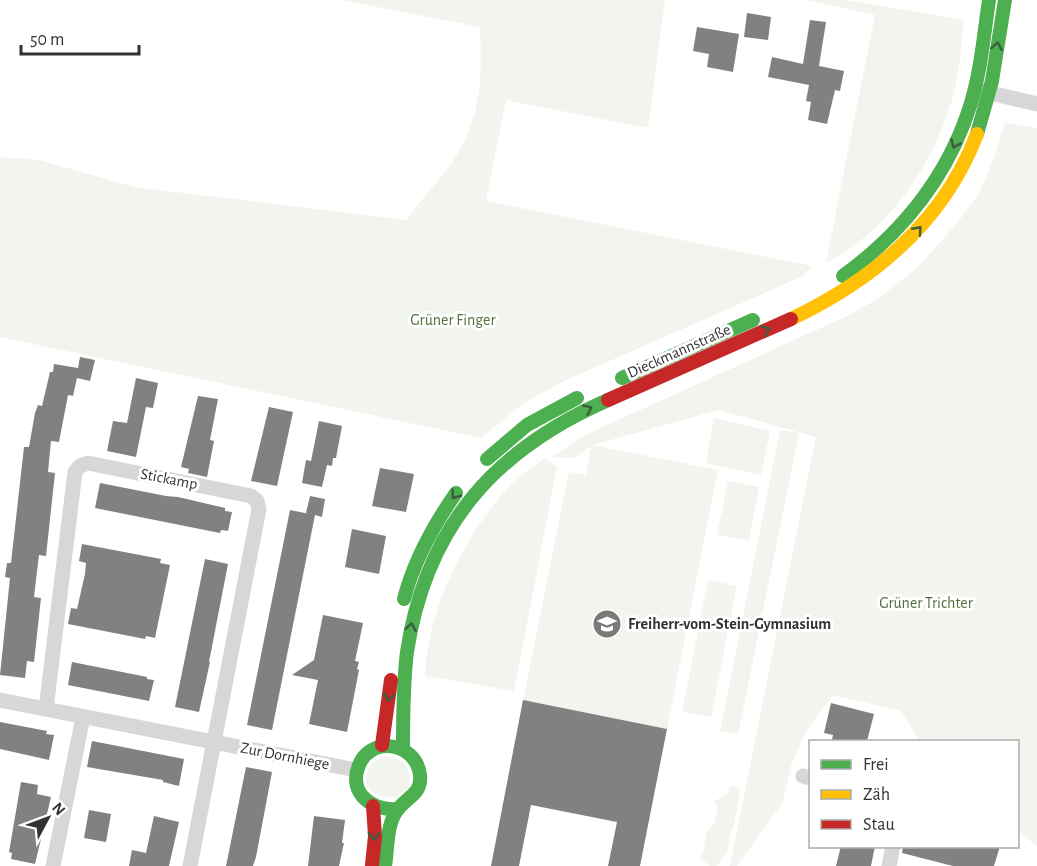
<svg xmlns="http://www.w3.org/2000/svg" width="1037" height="866" viewBox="0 0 1037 866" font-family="'Alegreya Sans',sans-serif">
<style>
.green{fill:#f1f5ed}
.building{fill:#818181}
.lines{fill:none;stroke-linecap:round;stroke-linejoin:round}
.street{stroke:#d7d7d7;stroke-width:15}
.fast{stroke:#4caf50;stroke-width:14}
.slow{stroke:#ffc107;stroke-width:14}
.jam{stroke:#c62828;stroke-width:14}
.oneway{stroke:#3c5e3d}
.labels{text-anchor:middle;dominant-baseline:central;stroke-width:6;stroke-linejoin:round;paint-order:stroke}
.park-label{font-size:16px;fill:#56703f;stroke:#fff}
.street-label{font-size:16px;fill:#333;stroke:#fff}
.poi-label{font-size:16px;font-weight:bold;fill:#333;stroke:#fff;text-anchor:start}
</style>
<rect width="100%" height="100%" fill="#fff"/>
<path class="green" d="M 341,0 L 665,0 L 648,128 L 506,100 L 486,201 L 812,266 L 803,276 L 564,381 L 524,403 L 481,438 L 0,337 L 0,157 L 39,160 L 134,187 L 407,220 C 420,199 439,182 453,161 C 482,116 482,79 480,27 Z
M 806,0 L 847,0 L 964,20 C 961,43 960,67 955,88 C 938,159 891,230 826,263 L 875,15 Z
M 1005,123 L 1037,128 L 1037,847 L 1018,830 L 1018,742 L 920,741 L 901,711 L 833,695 L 806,731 L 791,766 L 783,802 L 737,866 L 730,866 L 816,437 L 719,410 L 592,445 L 718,470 L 667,729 L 523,700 L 569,472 L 586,475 L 591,446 L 574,458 L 552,457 L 585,435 L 849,315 L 879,298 L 917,268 L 958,222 L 979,193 L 993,161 Z
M 714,418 L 770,431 L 761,475 L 706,463 Z
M 780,430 L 799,433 L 738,734 L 720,731 Z
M 545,458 L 557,467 L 514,691 L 425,676 C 429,608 461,541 506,490 C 516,478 532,468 545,458 Z
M 728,481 L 759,487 L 749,541 L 717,535 Z
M 708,580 L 737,586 L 711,717 L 682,712 Z
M 385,756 C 395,757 404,760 408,770 C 423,811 344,803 372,763 Z
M 729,787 L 738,787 L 740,791 L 734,827 L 730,834 L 728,850 L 717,866 L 710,866 L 699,857 L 703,854 L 707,831 L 714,824 L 718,808 L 714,802 L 729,792 Z"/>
<path class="building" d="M 747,13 L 771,17 L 768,40 L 744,37 Z
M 810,20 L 826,22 L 819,66 L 844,71 L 840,91 L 835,90 L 827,124 L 808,120 L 811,102 L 806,101 L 809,85 L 768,77 L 772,57 L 803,64 Z
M 697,27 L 739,34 L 733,72 L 707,67 L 709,54 L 693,51 Z
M 80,357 L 95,360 L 90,381 L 77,378 L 73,396 L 68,395 L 59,442 L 51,441 L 48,472 L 55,473 L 46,556 L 39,555 L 36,580 L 34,597 L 41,598 L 34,662 L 27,661 L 25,678 L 0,675 L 10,578 L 5,577 L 7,563 L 11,563 L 24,447 L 29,447 L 35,413 L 38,405 L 42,406 L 50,372 L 53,372 L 54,364 L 78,368 Z
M 136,378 L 158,383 L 153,408 L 146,407 L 136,457 L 107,451 L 113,421 L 127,423 Z
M 198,396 L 218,399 L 210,440 L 214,441 L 207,477 L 188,473 L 189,469 L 181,467 Z
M 269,407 L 293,412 L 277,486 L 251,481 Z
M 319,421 L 342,426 L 336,458 L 333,458 L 332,466 L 327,465 L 322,487 L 302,483 L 306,460 L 311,461 Z
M 380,468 L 414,474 L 406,512 L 372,506 Z
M 100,483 L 166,496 L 178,497 L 225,508 L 225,511 L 232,512 L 228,531 L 221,530 L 220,533 L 95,508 Z
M 310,496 L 325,499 L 322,517 L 315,515 L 272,730 L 247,725 L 290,510 L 310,514 L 306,513 Z
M 352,529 L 386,536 L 379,574 L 345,567 Z
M 82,544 L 161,559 L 160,563 L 170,565 L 155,638 L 146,636 L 145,639 L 68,624 L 71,608 L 77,609 L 85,574 L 86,563 L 79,561 Z
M 205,559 L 228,564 L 209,662 L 210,662 L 199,712 L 175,707 Z
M 323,615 L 363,623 L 355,661 L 359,662 L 357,669 L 359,670 L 347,732 L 309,724 L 318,680 L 292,675 L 314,660 Z
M 72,662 L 147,677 L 147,679 L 154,680 L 149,701 L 68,685 Z
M 523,700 L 667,729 L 640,866 L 608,866 L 617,822 L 531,805 L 519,866 L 491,866 Z
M 831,703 L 874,714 L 867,741 L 840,741 L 832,740 L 833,735 L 824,733 Z
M 0,722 L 47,731 L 46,734 L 54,735 L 49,760 L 0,749 Z
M 92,741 L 184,759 L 179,786 L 163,782 L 163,780 L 87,767 Z
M 246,767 L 272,772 L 256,857 L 253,866 L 226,866 Z
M 21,782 L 38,785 L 37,794 L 51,797 L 35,864 L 11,859 L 12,853 L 9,852 Z
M 89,810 L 111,814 L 106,842 L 84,838 Z
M 154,816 L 179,822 L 169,866 L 129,866 L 132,850 L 146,853 Z
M 314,816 L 345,820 L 342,843 L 344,843 L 339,866 L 308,866 Z
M 841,846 L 875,846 L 871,866 L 836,866 Z
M 903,846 L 1000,846 L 994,866 L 953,866 L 902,853 Z"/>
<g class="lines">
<path class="street" d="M 982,91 L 1037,104
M 0,700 L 356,770
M 46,709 L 75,472 L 80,466 L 88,463 L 251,496 L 257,501 L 259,509 L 190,866
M 803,776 L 810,778
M 53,866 L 83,717
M 889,866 L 893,846"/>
<path class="fast" d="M 977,134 L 992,81 L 1005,0
M 843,276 C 903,232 949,175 971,103 C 981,70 984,34 989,0
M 622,378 L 753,320
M 487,459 L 527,425 L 577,398
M 404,599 C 414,560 433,526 456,493
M 403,748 C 403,716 403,684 407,652 C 426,527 494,450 608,400
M 385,866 C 388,849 386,822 399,808 C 409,796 422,793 420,775 C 416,741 368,735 358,768 C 349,794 373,811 397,809"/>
<path class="slow" d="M 791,319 C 873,280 944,221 977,134"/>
<path class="jam" d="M 608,400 L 791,319
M 382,745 L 391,680
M 372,865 L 375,836 L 373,806"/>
</g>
<defs><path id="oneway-chevron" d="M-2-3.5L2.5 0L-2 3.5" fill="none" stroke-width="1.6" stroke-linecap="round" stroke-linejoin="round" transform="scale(1.5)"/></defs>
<g class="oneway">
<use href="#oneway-chevron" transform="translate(997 46) rotate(-80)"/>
<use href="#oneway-chevron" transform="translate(955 144) rotate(114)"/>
<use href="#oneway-chevron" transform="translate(918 230) rotate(-48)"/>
<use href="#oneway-chevron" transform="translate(766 330) rotate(-24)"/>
<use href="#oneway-chevron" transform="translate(588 409) rotate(-25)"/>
<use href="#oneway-chevron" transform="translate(455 495) rotate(127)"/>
<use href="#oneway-chevron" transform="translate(411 627) rotate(-80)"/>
<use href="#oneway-chevron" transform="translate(389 697) rotate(98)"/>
<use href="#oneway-chevron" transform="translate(374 836) rotate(91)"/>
</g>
<defs>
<g id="school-disc" transform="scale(1.5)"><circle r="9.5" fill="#7a7a7a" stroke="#fff"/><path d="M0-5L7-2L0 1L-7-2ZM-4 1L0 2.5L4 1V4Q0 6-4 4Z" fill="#fff"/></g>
</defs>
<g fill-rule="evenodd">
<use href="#school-disc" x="607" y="624"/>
</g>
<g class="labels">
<g class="park-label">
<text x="453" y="320">Grüner Finger</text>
<text x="926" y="603">Grüner Trichter</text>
</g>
<g class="street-label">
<text transform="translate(679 351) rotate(-24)">Dieckmannstraße</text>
<text transform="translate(169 479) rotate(11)">Stickamp</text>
<text transform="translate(285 756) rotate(11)">Zur Dornhiege</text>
</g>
<g class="poi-label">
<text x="628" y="624">Freiherr-vom-Stein-Gymnasium</text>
</g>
</g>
<rect x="809" y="740" width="210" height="108" fill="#ffffff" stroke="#adadad" stroke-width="1.5"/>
<rect x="821" y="760" width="30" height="9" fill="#4caf50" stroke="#adadad" stroke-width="1.5"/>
<text x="863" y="770" font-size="18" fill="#333333">Frei</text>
<rect x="821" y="790" width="30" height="9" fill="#ffc107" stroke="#adadad" stroke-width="1.5"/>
<text x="863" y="800" font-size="18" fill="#333333">Zäh</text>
<rect x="821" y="820" width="30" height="9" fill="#c62828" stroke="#adadad" stroke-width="1.5"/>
<text x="863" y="830" font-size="18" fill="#333333">Stau</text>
<g transform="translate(48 818) rotate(49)" stroke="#ffffff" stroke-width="4.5" paint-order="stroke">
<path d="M0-4.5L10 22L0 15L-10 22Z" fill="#333333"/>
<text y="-9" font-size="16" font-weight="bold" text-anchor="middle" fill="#333333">N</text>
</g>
<path d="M21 45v9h118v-9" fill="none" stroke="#333333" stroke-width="3"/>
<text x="30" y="45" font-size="18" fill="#333333" stroke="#ffffff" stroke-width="4.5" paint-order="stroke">50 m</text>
</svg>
